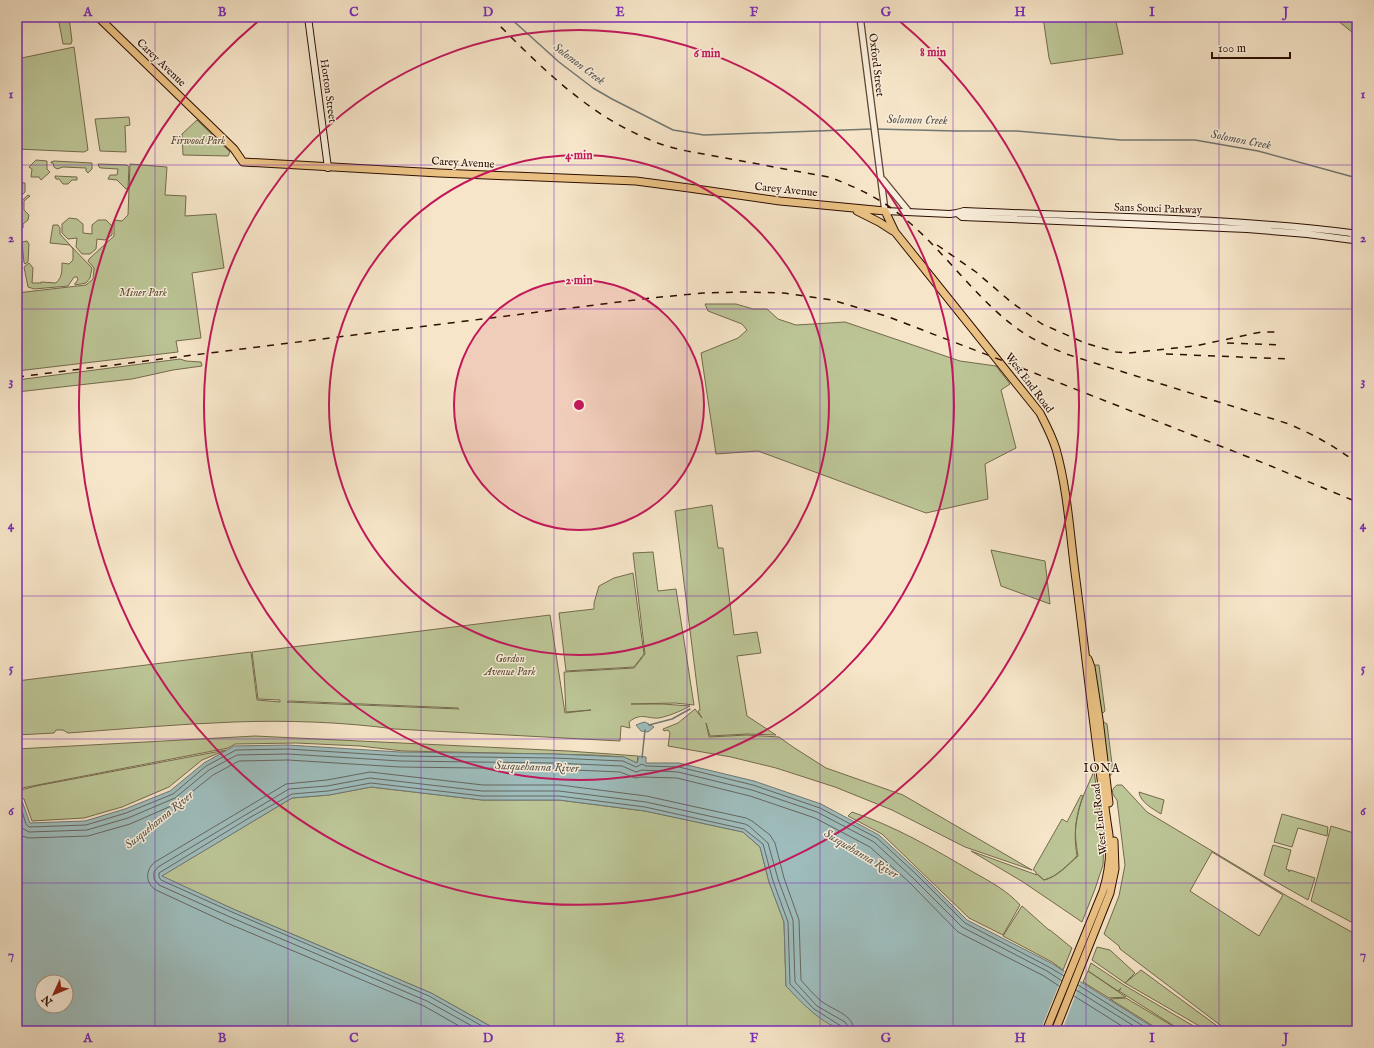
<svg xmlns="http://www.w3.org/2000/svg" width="1374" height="1048" viewBox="0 0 1374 1048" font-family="'IM FELL English',serif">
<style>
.green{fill:#bcc596;stroke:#746a4c;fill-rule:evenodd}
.water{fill:#9ebdbd;stroke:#717772;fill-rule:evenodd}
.pier{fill:#f6e5c8}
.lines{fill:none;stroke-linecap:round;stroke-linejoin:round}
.shore{stroke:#66665f;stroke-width:1}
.stream{stroke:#717772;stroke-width:1.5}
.tertiary-casing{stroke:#5f4433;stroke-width:8}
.secondary-casing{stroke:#2d0e01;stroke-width:8}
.primary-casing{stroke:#2d0e01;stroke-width:9}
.tertiary{stroke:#f9eedb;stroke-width:5.5}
.secondary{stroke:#f9eedb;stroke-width:6}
.primary{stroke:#ebc284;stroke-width:7}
.rail{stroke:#2d0e01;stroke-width:1.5;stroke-dasharray:7 7;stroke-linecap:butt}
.grid{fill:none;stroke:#7b2cbf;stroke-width:1;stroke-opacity:0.55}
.ring{fill:none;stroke:#c2185b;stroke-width:2}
.labels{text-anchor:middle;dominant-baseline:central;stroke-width:3;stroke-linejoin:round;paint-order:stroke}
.street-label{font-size:11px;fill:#2d0e01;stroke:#f9eedb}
.park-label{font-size:11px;font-style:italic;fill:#5f4e35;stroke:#f9eedb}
.water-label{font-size:12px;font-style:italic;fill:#5a544c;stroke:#f9eedb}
.neighbourhood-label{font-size:12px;letter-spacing:1px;fill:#2d0e01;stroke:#f9eedb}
.centre{fill:#c2185b;stroke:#f9eedb;stroke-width:2}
.ring-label{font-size:12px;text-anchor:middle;font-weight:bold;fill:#c2185b;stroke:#f9eedb;stroke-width:3;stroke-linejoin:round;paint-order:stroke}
.neatline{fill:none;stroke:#7b2cbf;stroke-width:1.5}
.grid-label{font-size:13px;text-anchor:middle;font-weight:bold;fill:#7b2cbf}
</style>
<rect width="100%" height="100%" fill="#f6e5c8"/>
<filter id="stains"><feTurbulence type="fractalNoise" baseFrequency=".005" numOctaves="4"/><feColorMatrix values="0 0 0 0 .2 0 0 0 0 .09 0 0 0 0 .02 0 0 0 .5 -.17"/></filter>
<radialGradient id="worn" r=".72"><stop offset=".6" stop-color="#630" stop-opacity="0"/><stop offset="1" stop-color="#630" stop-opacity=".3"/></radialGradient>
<path class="green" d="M 58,17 L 69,17 L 72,41 L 71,44 L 63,44 Z
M 1043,17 L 1115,17 L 1123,54 L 1051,64 L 1049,58 Z
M 1333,17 L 1357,17 L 1357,36 Z
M 74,47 L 88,150 L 84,152 L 17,149 L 17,59 Z
M 129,117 L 130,125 L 125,126 L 126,152 L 100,151 L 95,119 Z
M 197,120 L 230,152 L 228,156 L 183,155 L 182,134 Z
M 36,160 L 47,161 L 47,169 L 50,172 L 41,180 L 39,177 L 31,177 L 32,169 L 29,167 Z
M 54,161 L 92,163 L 92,169 L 88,173 L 86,171 L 86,168 L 63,167 L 57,169 L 54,167 L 53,163 L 51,163 L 51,162 Z
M 98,164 L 127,165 L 129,167 L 128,188 L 126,189 L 117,180 L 108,179 L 110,175 L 117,175 L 118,169 L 101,168 L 99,167 Z
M 130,164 L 167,167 L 165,195 L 186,196 L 185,216 L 216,214 L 224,268 L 192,273 L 201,338 L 176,341 L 178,352 L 17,371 L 17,293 L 86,285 L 93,279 L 94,268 L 88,261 L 89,259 L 114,236 L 114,220 L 122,221 L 128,215 Z
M 55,177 L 55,176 L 77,177 L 77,180 L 72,180 L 68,184 L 63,184 L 59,179 L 56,179 Z
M 17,182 L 25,183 L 25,192 L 19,198 L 17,198 Z
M 28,195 L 30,196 L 24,201 L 24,210 L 29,215 L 28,220 L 23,224 L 23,228 L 19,228 L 17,205 Z
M 69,218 L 77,219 L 83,224 L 83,233 L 92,234 L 92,225 L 98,220 L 106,220 L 112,226 L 112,235 L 105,240 L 97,239 L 96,249 L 90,254 L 82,254 L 76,247 L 77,238 L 68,239 L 62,233 L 62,224 Z
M 53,225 L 58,225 L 60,228 L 60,234 L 70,245 L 50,243 Z
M 27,241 L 29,244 L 28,262 L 25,264 L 24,263 L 22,242 Z
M 70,245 L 92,268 L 90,278 L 86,283 L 75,285 L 75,283 L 76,283 L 78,279 L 77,277 L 74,277 L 68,286 L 34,289 L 28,287 L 24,267 L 29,263 L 33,268 L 32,283 L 41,283 L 41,282 L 56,283 C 62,277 62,272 62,263 L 69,264 L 73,260 L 73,249 Z
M 705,304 L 736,304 L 753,309 L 767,309 L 778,319 L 796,325 L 845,322 L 960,361 L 996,366 L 1010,384 L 1001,390 L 1016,448 L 985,464 L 988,499 L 926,513 L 758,451 L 716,454 L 701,353 L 738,338 L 747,330 L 742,324 L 708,311 Z
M 180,359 L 186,361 L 201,362 L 202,366 L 173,370 L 132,379 L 17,392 L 17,380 Z
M 712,505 L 718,548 L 723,548 L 734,635 L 757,632 L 761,653 L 737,656 L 747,716 L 776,735 L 747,734 L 710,736 L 706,723 L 709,737 L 747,735 L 779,737 L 793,747 L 826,768 L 903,795 L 1032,870 L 965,847 L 892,810 L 835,787 L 776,768 L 731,757 L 668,746 L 670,733 L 668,730 L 664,731 L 663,729 L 678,723 L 695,709 L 702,718 L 698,711 L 700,710 L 675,511 Z
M 991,550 L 1045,561 L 1050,604 L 1001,586 Z
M 653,552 L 658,591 L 676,589 L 694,705 L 675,703 L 631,704 L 663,704 L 690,706 C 681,711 669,716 659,718 C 647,719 641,712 629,722 L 630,728 L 621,726 L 620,741 L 395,729 C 343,722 287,720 234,722 C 179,724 123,729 68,733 L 63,730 L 56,730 L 54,733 L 17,735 L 17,681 L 251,652 L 257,700 L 280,702 L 280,700 L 258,699 L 252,652 L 550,615 L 565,713 L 591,710 L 566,712 L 564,672 L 634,668 L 645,654 L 633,553 ZM 290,701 L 458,708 L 459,709 L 287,702 Z
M 633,573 L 644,654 L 634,667 L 566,671 L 559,613 L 594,609 L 594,603 L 599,586 L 614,578 Z
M 1095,665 L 1099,665 L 1105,711 L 1103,713 L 1100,713 L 1094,667 Z
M 1104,722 L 1107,724 L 1113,772 L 1110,776 L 1108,775 L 1102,723 Z
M 255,736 L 568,751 L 638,756 L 637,763 L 623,757 L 593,755 L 403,751 L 360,746 L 296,743 L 235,744 L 228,748 L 17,789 L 17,749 Z
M 226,750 L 202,760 L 169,787 L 122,807 L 84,818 L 32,821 L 24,799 L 17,797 L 17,791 L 36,786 Z
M 1094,771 L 1104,840 L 1103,865 L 1095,889 L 1082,922 L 1023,882 L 971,851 L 1037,875 L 1035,871 L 1033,870 L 1062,819 L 1067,822 L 1081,795 L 1083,796 C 1076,818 1073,832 1077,856 C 1068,864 1057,877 1044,880 L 1037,874 L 1044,880 C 1057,877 1068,865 1078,856 C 1076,844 1074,831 1077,818 C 1079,802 1088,786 1094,771 Z
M 1117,785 L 1122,785 L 1147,812 L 1287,896 L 1357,935 L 1357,1031 L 1228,1031 L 1120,949 L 1119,946 L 1104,934 L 1119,896 L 1125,865 L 1117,800 C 1112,794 1110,790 1117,785 ZM 1212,852 L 1283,895 L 1259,936 L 1190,891 Z
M 371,787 L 482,800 L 559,800 L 645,811 L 743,832 L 760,847 L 769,882 L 784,922 L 786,986 L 838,1029 L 846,1031 L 499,1031 L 431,993 L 233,909 L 161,876 L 292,798 L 329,795 Z
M 1139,792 L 1164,800 L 1161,814 C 1153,809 1140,802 1139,792 Z
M 852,812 C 895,826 934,849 973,872 C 989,881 1008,891 1020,905 L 1003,935 L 969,918 L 882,834 L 848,816 Z
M 1282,814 L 1328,827 L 1327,836 L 1298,828 L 1292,847 L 1274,842 Z
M 1331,826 L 1357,834 L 1357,925 L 1311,901 Z
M 1273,845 L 1291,850 L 1286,869 L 1289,870 L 1289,872 L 1290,870 L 1315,878 L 1308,900 L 1264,875 Z
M 1022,906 L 1049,930 L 1050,930 L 1072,948 L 1063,970 L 1052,962 L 1003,936 Z
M 1097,947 L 1110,950 L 1135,973 L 1125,983 L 1092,960 Z
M 1091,963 L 1124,985 L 1202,1031 L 1182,1031 L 1119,991 L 1121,988 L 1118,991 L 1088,971 Z
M 1141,970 L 1224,1031 L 1208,1031 L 1125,983 Z
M 1088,971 L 1126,997 L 1109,998 L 1083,982 Z
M 1126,998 L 1181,1031 L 1161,1031 L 1110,999 Z"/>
<path class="water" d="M 645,722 L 654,727 L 648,732 L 641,731 L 636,725 L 641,723 Z
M 288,745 L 400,752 L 554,754 L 624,757 L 637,763 L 639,756 L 646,757 L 646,763 L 679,763 L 754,781 L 821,804 L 879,835 L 919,872 L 967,920 L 1051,963 L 1159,1031 L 846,1031 C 821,1024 803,1004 786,986 L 784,922 L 769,882 L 760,847 L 743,832 L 645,811 L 559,800 L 482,800 L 371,787 L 329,795 L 292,798 L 162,876 L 233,909 L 431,993 L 499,1031 L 17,1031 L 17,800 L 22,801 L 30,823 L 85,821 L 125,809 L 170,791 L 204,763 L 234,746 ZM 42,982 L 66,982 L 66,1006 L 42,1006 Z"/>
<path class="pier" d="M 1065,970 L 1081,980 L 1062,1031 L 1040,1031 Z"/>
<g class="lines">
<path class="shore" d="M 17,804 L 20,805 L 26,824 L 29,827 L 86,825 L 126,813 L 173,794 L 206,766 L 236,750 L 288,749 L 400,756 L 554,758 L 623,761 L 636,767 L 642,764 L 646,766 L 679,767 L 753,785 L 820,808 L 877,838 L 916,874 L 965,923 L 1049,967 L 1064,976
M 17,813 L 22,828 L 29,832 L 87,830 L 128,818 L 175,798 L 209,770 L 237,755 L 288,754 L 400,761 L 553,763 L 622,766 L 636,772 L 642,770 L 678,772 L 752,790 L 817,812 L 874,842 L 913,878 L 962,927 L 1047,971 L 1062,981
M 17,831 L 22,836 L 29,838 L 88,836 L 130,824 L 178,803 L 213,775 L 239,761 L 288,760 L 400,767 L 553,769 L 620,772 L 635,778 L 642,777 L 677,778 L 750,796 L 815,818 L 870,847 L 909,882 L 958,932 L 1044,976 L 1059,986
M 1078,985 L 1151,1031
M 1076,990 L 1142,1031
M 1074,996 L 1130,1031
M 468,1031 L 424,1006 L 227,923 L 156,890 C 145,883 145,870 155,862 L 286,784 L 327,780 L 370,772 L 483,785 L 560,785 L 646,796 L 746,818 L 752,821 L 770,835 L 775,843 L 784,878 L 799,920 L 801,980 C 807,987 814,995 821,1001 C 832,1010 854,1014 854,1031
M 481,1031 L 427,1001 L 230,917 L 159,885 L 154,879 L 154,872 L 158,867 L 289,789 L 327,786 L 370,778 L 482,791 L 559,791 L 646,802 L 745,824 L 749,826 L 768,843 L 778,879 L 793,920 L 795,982 L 817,1006 L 845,1022 L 848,1026 L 848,1031
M 491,1031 L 429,996 L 232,912 L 161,880 L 159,877 L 159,873 L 249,818 L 292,794 L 328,791 L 371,783 L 482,796 L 559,796 L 645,807 L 744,829 L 763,844 L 773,881 L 788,922 L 790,984 L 814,1009 L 841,1026 L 843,1031"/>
<path class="stream" d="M 509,17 L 559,62 L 593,88 L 612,99 L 673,130 L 704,135 L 872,129
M 876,129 L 955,131 L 1017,131 L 1121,140 L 1195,140 L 1258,151 L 1357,178
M 649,725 L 672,719 L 690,709
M 642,758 L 645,730"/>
<g class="tertiary-casing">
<path id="tertiary" d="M 860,17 L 885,211
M 883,180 L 909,212"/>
</g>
<g class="secondary-casing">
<path id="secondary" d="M 308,17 L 328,168
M 885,211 L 950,214 L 957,213 L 964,211 C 1093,217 1223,217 1351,233 L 1357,238
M 957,213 L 962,217 L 1247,229 L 1307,234 L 1353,240 L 1357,238"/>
</g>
<g class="primary-casing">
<path id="primary" d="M 98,17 L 234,149 L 243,162 L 439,173 L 636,181 L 689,188 L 780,201 L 885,211 L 895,232 L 1040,413 C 1046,425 1052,436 1056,449 C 1068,491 1070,537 1076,580 C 1087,665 1096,750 1109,835 C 1111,855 1109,872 1103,891 L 1046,1031
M 857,211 L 879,222 L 893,231
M 1088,659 L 1091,667 L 1099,719 L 1109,803
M 1055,1031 L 1110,893 L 1115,869 L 1114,841"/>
</g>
<use href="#tertiary" class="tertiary"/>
<use href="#secondary" class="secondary"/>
<use href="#primary" class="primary"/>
<path class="rail" d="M 491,17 C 538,64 585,113 648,139 C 672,150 699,153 725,158 C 759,164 794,171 829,177 C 856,187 882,199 904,218 C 947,253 978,303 1025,334 C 1038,342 1052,348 1066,354 L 1289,424 C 1316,436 1333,445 1357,463
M 937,245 L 976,272 L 1011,302 L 1042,324 L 1085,343 L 1116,352 L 1128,353 L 1195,346 L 1261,332 L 1281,332
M 1227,343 L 1283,345
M 1166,354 L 1288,359
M 17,377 L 651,298 L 703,293 L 744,292 L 784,293 L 832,300 L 886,316 L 1019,367 L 1266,464 L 1357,502"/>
</g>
<path class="grid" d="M 155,17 L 155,1031M 288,17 L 288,1031M 421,17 L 421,1031M 554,17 L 554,1031M 687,17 L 687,1031M 820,17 L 820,1031M 953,17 L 953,1031M 1086,17 L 1086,1031M 1219,17 L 1219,1031M 17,165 L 1357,165M 17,309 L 1357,309M 17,452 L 1357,452M 17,596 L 1357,596M 17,739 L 1357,739M 17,883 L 1357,883"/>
<circle cx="579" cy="405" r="125" fill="#c2185b" fill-opacity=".12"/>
<g class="ring">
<circle cx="579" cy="405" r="125"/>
<circle cx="579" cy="405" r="250"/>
<circle cx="579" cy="405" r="375"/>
<path d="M897 19A500 500 0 1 1 261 19"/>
</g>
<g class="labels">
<g class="street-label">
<text transform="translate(161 63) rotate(44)">Carey Avenue</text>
<text transform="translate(876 65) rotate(83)">Oxford Street</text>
<text transform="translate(328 91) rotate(82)">Horton Street</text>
<text transform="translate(463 163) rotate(3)">Carey Avenue</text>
<text transform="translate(786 190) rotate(6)">Carey Avenue</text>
<text transform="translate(1158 209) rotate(2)">Sans Souci Parkway</text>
<text transform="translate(1029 383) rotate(53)">West End Road</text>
<text transform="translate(1100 819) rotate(-96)">West End Road</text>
</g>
<g class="park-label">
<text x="198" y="141">Firwood Park</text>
<text x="143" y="293">Miner Park</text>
<text x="510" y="659">Gordon<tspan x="510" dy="13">Avenue Park</tspan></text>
</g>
<g class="water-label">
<text transform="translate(579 64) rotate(37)">Solomon Creek</text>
<text transform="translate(917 120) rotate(1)">Solomon Creek</text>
<text transform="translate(1241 140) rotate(11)">Solomon Creek</text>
<text transform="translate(537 767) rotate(2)">Susquehanna River</text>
<text transform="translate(159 820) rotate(-39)">Susquehanna River</text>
<text transform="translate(861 854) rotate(31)">Susquehanna River</text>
</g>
<g class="neighbourhood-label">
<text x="1102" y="768">IONA</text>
</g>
</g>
<circle cx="579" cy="405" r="6" class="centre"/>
<g class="ring-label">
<text x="933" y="56">8 min</text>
<text x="707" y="57">6 min</text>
<text x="579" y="159">4 min</text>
<text x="579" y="284">2 min</text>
</g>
<rect width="1374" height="1048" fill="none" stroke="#f6e5c8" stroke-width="44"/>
<g transform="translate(54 994) rotate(226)"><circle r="19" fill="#f9eedb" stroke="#a79484"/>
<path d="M0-3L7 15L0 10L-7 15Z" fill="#8f2418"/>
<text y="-6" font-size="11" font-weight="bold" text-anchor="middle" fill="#2d0e01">N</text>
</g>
<path d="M1212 52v6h78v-6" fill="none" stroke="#2d0e01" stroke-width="2"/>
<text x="1218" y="52" font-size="12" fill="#2d0e01" stroke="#f9eedb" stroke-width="3" paint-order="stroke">100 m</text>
<rect x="22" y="22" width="1330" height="1004" class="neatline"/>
<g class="grid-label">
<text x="88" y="16">A</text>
<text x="222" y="16">B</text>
<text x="354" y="16">C</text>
<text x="488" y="16">D</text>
<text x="620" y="16">E</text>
<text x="754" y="16">F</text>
<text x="886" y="16">G</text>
<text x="1020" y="16">H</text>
<text x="1152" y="16">I</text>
<text x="1286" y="16">J</text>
<text x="11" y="98">1</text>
<text x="1363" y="98">1</text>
<text x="11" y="242">2</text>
<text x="1363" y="242">2</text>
<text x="11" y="385">3</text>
<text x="1363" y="385">3</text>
<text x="11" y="529">4</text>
<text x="1363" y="529">4</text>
<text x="11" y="672">5</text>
<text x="1363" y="672">5</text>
<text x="11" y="815">6</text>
<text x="1363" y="815">6</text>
<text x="11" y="959">7</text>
<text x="1363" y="959">7</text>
<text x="88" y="1042">A</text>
<text x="222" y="1042">B</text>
<text x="354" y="1042">C</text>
<text x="488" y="1042">D</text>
<text x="620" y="1042">E</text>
<text x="754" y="1042">F</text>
<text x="886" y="1042">G</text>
<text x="1020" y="1042">H</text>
<text x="1152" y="1042">I</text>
<text x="1286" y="1042">J</text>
</g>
<rect width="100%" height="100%" filter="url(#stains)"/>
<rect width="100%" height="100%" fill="url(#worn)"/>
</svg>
